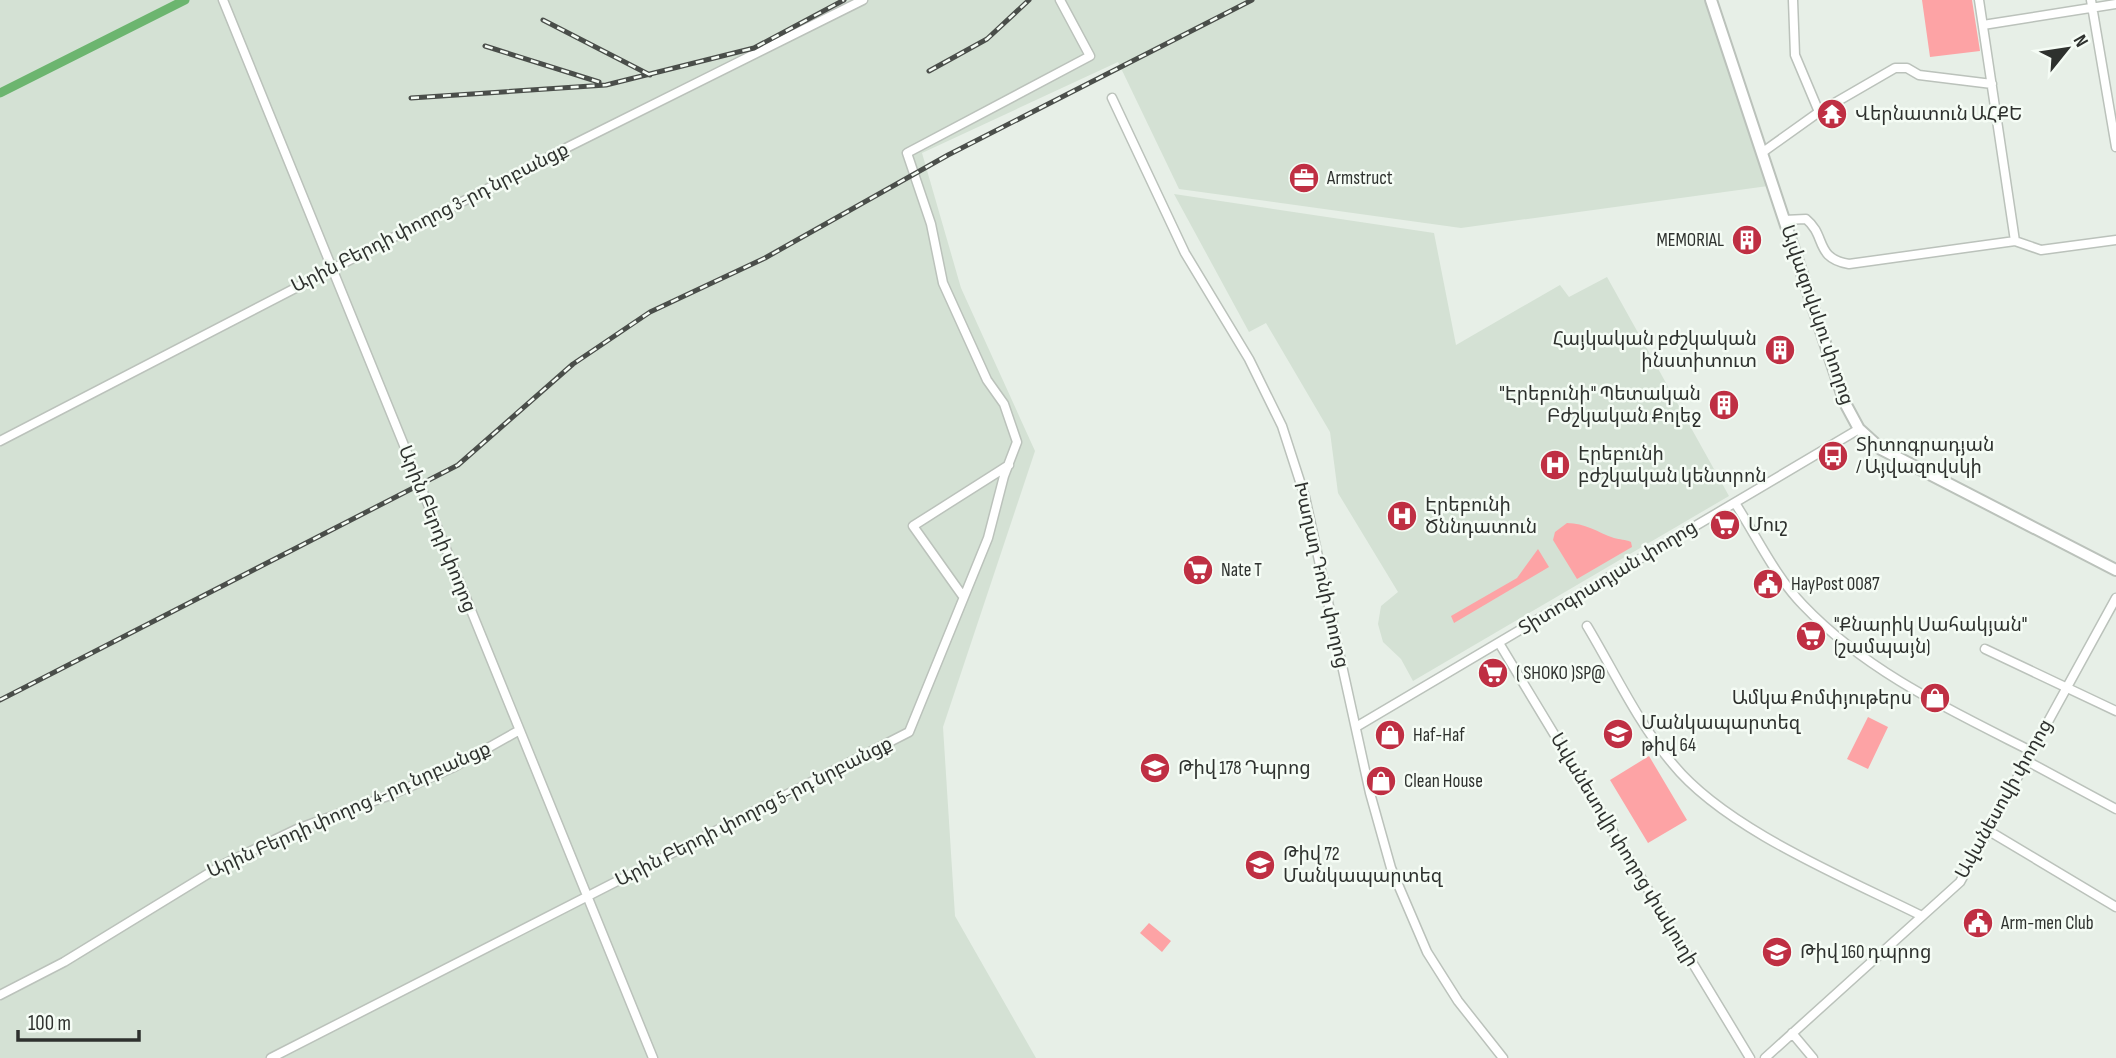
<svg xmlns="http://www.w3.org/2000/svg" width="2116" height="1058" viewBox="0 0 2116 1058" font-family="'Sofia Sans Condensed','Noto Sans Armenian',sans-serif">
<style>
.built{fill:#d4e1d4}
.green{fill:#fda3a5}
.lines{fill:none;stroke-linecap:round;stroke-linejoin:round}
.canal{stroke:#6cb56f;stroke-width:9}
.minor-casing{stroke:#bbc2bb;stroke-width:11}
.major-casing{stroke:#bbc2bb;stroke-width:14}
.minor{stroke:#fff;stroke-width:8}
.major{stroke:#fff;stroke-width:10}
.rail-casing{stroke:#4a4e4a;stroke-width:5}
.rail{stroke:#f5fcf5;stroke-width:2.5;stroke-dasharray:8;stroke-linecap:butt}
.labels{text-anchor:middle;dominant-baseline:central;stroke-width:5;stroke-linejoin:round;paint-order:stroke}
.poi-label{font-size:19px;fill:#2e312e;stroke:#f5fcf5;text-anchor:start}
.street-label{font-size:19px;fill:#2e312e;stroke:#f5fcf5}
</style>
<rect width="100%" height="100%" fill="#e7efe7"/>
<path class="built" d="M 0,0 L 1704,0 L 1768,186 L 1461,228 L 1179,189 L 1118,62 L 922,153 L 961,288 L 1035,451 L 943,727 L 955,916 L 1036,1058 L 0,1058 Z
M 1174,194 L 1434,233 L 1456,345 L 1560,285 L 1569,297 L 1607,277 L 1729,496 L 1413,681 L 1401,659 L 1383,642 L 1378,624 L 1381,606 L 1398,592 L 1338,493 L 1330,432 L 1266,323 L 1249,332 Z"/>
<path class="green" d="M 1922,0 L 1972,0 L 1980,51 L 1930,57 Z
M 1567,523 C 1585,523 1597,532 1614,538 C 1620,540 1625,539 1631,542 L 1632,547 L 1577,579 L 1553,540 L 1555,532 Z
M 1538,549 L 1549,567 L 1454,623 L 1451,616 L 1517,578 Z
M 1868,717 L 1888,727 L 1868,769 L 1847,759 Z
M 1649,756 L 1687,820 L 1648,843 L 1610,780 Z
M 1149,923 L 1171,941 L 1162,952 L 1140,933 Z"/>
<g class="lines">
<path class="canal" d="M 0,93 L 185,0"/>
<g class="minor-casing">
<path id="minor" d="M 223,0 L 653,1058
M 1793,0 L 1795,55 L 1819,112
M 1979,0 L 2015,241
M 2091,0 L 2116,147
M 1983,25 L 2116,4
M 1112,98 L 1185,253 L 1249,359 L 1282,426 L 1305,497 L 1370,793 L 1391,868 L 1427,952 L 1458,1001 L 1503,1058
M 1763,152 L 1819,112 L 1895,68 L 1907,68 L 1919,75 L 1992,84
M 1784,220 L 1806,219 C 1827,236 1814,258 1849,264 L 2015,241 L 2041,250 L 2116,240
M 0,441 L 570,146 L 863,0
M 1735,503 C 1757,537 1775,576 1803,605 C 1867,672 1950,710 2031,751
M 962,595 L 913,526 L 1009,465
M 1587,626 C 1614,671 1638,723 1672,763 C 1725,829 1846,878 1922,916
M 1499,643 L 1750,1058
M 1985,649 L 2116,711
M 1356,727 L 1859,429
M 2027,761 L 2116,809
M 1989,831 L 2116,907
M 0,995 L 64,962 L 224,864 L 297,829 L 393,794 L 454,767 L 518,731
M 1792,1033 L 1813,1058
M 271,1058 L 909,732 L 988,538 L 1004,476 L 1017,442 L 1004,404 L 987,380 L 943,283 L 931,224 L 907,153 L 1090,56 L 1060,0
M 1765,1058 L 1960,882 L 2116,598"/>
</g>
<g class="major-casing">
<path id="major" d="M 1711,0 L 1845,403 L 1859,429 L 1881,449 L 2116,570"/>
</g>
<use href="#minor" class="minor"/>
<use href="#major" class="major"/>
<g class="rail-casing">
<path id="rail" d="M 543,20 L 650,75
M 485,46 L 599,82
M 929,71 L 987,39 L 1029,0
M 411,98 L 606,85 L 754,48 L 844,0
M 0,700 L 458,465 L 573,364 L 650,312 L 765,258 L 948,155 L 1252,0"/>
</g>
<use href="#rail" class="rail"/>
</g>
<defs>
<g id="temple-disc" transform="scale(1.575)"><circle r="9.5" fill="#bf2f43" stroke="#f5fcf5"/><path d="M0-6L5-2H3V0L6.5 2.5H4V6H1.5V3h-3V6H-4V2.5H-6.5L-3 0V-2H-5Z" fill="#fff"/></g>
<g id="office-disc" transform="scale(1.575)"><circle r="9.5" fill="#bf2f43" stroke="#f5fcf5"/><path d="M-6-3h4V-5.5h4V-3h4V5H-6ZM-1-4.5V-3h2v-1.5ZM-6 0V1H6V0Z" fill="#fff"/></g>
<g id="building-disc" transform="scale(1.575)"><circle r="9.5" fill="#bf2f43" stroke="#f5fcf5"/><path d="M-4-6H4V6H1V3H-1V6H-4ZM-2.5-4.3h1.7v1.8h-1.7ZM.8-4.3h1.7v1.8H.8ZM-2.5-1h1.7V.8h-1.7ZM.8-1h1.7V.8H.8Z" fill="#fff"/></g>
<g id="bus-disc" transform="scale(1.575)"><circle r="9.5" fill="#bf2f43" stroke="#f5fcf5"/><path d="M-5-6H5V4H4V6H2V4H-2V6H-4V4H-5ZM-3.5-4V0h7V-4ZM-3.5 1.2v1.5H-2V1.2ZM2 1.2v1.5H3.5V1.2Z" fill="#fff"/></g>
<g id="hospital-disc" transform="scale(1.575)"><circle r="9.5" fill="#bf2f43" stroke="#f5fcf5"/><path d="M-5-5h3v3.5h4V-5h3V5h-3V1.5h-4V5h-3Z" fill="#fff"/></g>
<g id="supermarket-disc" transform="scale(1.575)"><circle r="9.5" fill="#bf2f43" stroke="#f5fcf5"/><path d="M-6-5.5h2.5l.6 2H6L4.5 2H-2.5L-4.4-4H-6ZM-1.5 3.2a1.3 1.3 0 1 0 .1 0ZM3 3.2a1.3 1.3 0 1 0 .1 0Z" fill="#fff"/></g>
<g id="civic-disc" transform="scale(1.575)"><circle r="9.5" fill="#bf2f43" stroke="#f5fcf5"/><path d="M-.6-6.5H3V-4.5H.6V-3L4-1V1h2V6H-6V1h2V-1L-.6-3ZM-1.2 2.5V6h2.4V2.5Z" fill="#fff"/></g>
<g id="shop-disc" transform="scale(1.575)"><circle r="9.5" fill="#bf2f43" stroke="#f5fcf5"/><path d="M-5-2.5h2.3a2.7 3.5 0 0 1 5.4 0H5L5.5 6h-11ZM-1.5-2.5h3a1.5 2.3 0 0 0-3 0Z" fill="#fff"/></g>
<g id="school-disc" transform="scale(1.575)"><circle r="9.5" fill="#bf2f43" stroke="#f5fcf5"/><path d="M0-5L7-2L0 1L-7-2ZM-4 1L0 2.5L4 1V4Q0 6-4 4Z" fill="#fff"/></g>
</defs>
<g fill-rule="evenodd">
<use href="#temple-disc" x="1832" y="114"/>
<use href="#office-disc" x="1304" y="178"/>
<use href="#building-disc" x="1747" y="240"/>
<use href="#building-disc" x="1780" y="350"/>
<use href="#building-disc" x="1724" y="405"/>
<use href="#bus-disc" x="1833" y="456"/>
<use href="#hospital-disc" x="1555" y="465"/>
<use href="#hospital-disc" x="1402" y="516"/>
<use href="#supermarket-disc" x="1725" y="525"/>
<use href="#supermarket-disc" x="1198" y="570"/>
<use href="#civic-disc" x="1768" y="584"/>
<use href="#supermarket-disc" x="1811" y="636"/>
<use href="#supermarket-disc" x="1493" y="673"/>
<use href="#shop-disc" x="1935" y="698"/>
<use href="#school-disc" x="1618" y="734"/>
<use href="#shop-disc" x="1390" y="735"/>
<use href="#school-disc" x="1155" y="768"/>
<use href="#shop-disc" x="1381" y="781"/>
<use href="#school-disc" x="1260" y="865"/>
<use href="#civic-disc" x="1978" y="923"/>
<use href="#school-disc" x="1777" y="952"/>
</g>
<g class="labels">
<g class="poi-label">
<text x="1855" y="114">Վերնատուն ԱՀՔԵ</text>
<text x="1327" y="178">Armstruct</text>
<text x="1724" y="240" text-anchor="end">MEMORIAL</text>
<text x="1757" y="339" text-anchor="end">Հայկական բժշկական<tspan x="1757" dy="22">ինստիտուտ</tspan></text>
<text x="1701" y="394" text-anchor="end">"Էրեբունի" Պետական<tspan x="1701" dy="22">Բժշկական Քոլեջ</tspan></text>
<text x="1856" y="445">Տիտոգրադյան<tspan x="1856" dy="22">/ Այվազովսկի</tspan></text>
<text x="1578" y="454">Էրեբունի<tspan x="1578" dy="22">բժշկական կենտրոն</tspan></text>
<text x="1425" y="505">Էրեբունի<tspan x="1425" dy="22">Ծննդատուն</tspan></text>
<text x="1748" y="525">Մուշ</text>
<text x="1221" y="570">Nate T</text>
<text x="1791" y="584">HayPost 0087</text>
<text x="1834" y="625">"Քնարիկ Սահակյան"<tspan x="1834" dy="22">(շամպայն)</tspan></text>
<text x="1516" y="673">( SHOKO )SP@</text>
<text x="1912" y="698" text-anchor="end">Ամկա Քոմփյութերս</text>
<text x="1641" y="723">Մանկապարտեզ<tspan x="1641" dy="22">թիվ 64</tspan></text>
<text x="1413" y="735">Haf-Haf</text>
<text x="1178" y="768">Թիվ 178 Դպրոց</text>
<text x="1404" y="781">Clean House</text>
<text x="1283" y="854">Թիվ 72<tspan x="1283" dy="22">Մանկապարտեզ</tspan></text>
<text x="2001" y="923">Arm-men Club</text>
<text x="1800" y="952">Թիվ 160 դպրոց</text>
</g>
<g class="street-label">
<text transform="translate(430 218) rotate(-27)">Արին Բերդի փողոց 3-րդ նրբանցք</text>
<text transform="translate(1817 315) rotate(71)">Այվազովսկու փողոց</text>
<text transform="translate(437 529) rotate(68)">Արին Բերդի փողոց</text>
<text transform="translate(1321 575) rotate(77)">Խաղաղ Դոնի փողոց</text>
<text transform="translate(1608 578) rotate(-31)">Տիտոգրադյան փողոց</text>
<text transform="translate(2004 799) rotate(-61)">Ավանեսովի փողոց</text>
<text transform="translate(349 810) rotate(-24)">Արին Բերդի փողոց 4-րդ նրբանցք</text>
<text transform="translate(754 812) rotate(-27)">Արին Բերդի փողոց 5-րդ նրբանցք</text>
<text transform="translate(1624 850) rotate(59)">Ավանեսովի փողոց փակուղի</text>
</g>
</g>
<g transform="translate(2067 49) rotate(60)" stroke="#f5fcf5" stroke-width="5" paint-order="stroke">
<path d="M0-5L12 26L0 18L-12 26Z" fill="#2e312e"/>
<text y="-10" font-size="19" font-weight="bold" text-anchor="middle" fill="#2e312e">N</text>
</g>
<path d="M18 1030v10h121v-10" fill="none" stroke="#2e312e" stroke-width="3.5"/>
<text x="28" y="1030" font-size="21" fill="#2e312e" stroke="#f5fcf5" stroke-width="5" paint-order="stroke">100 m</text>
</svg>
